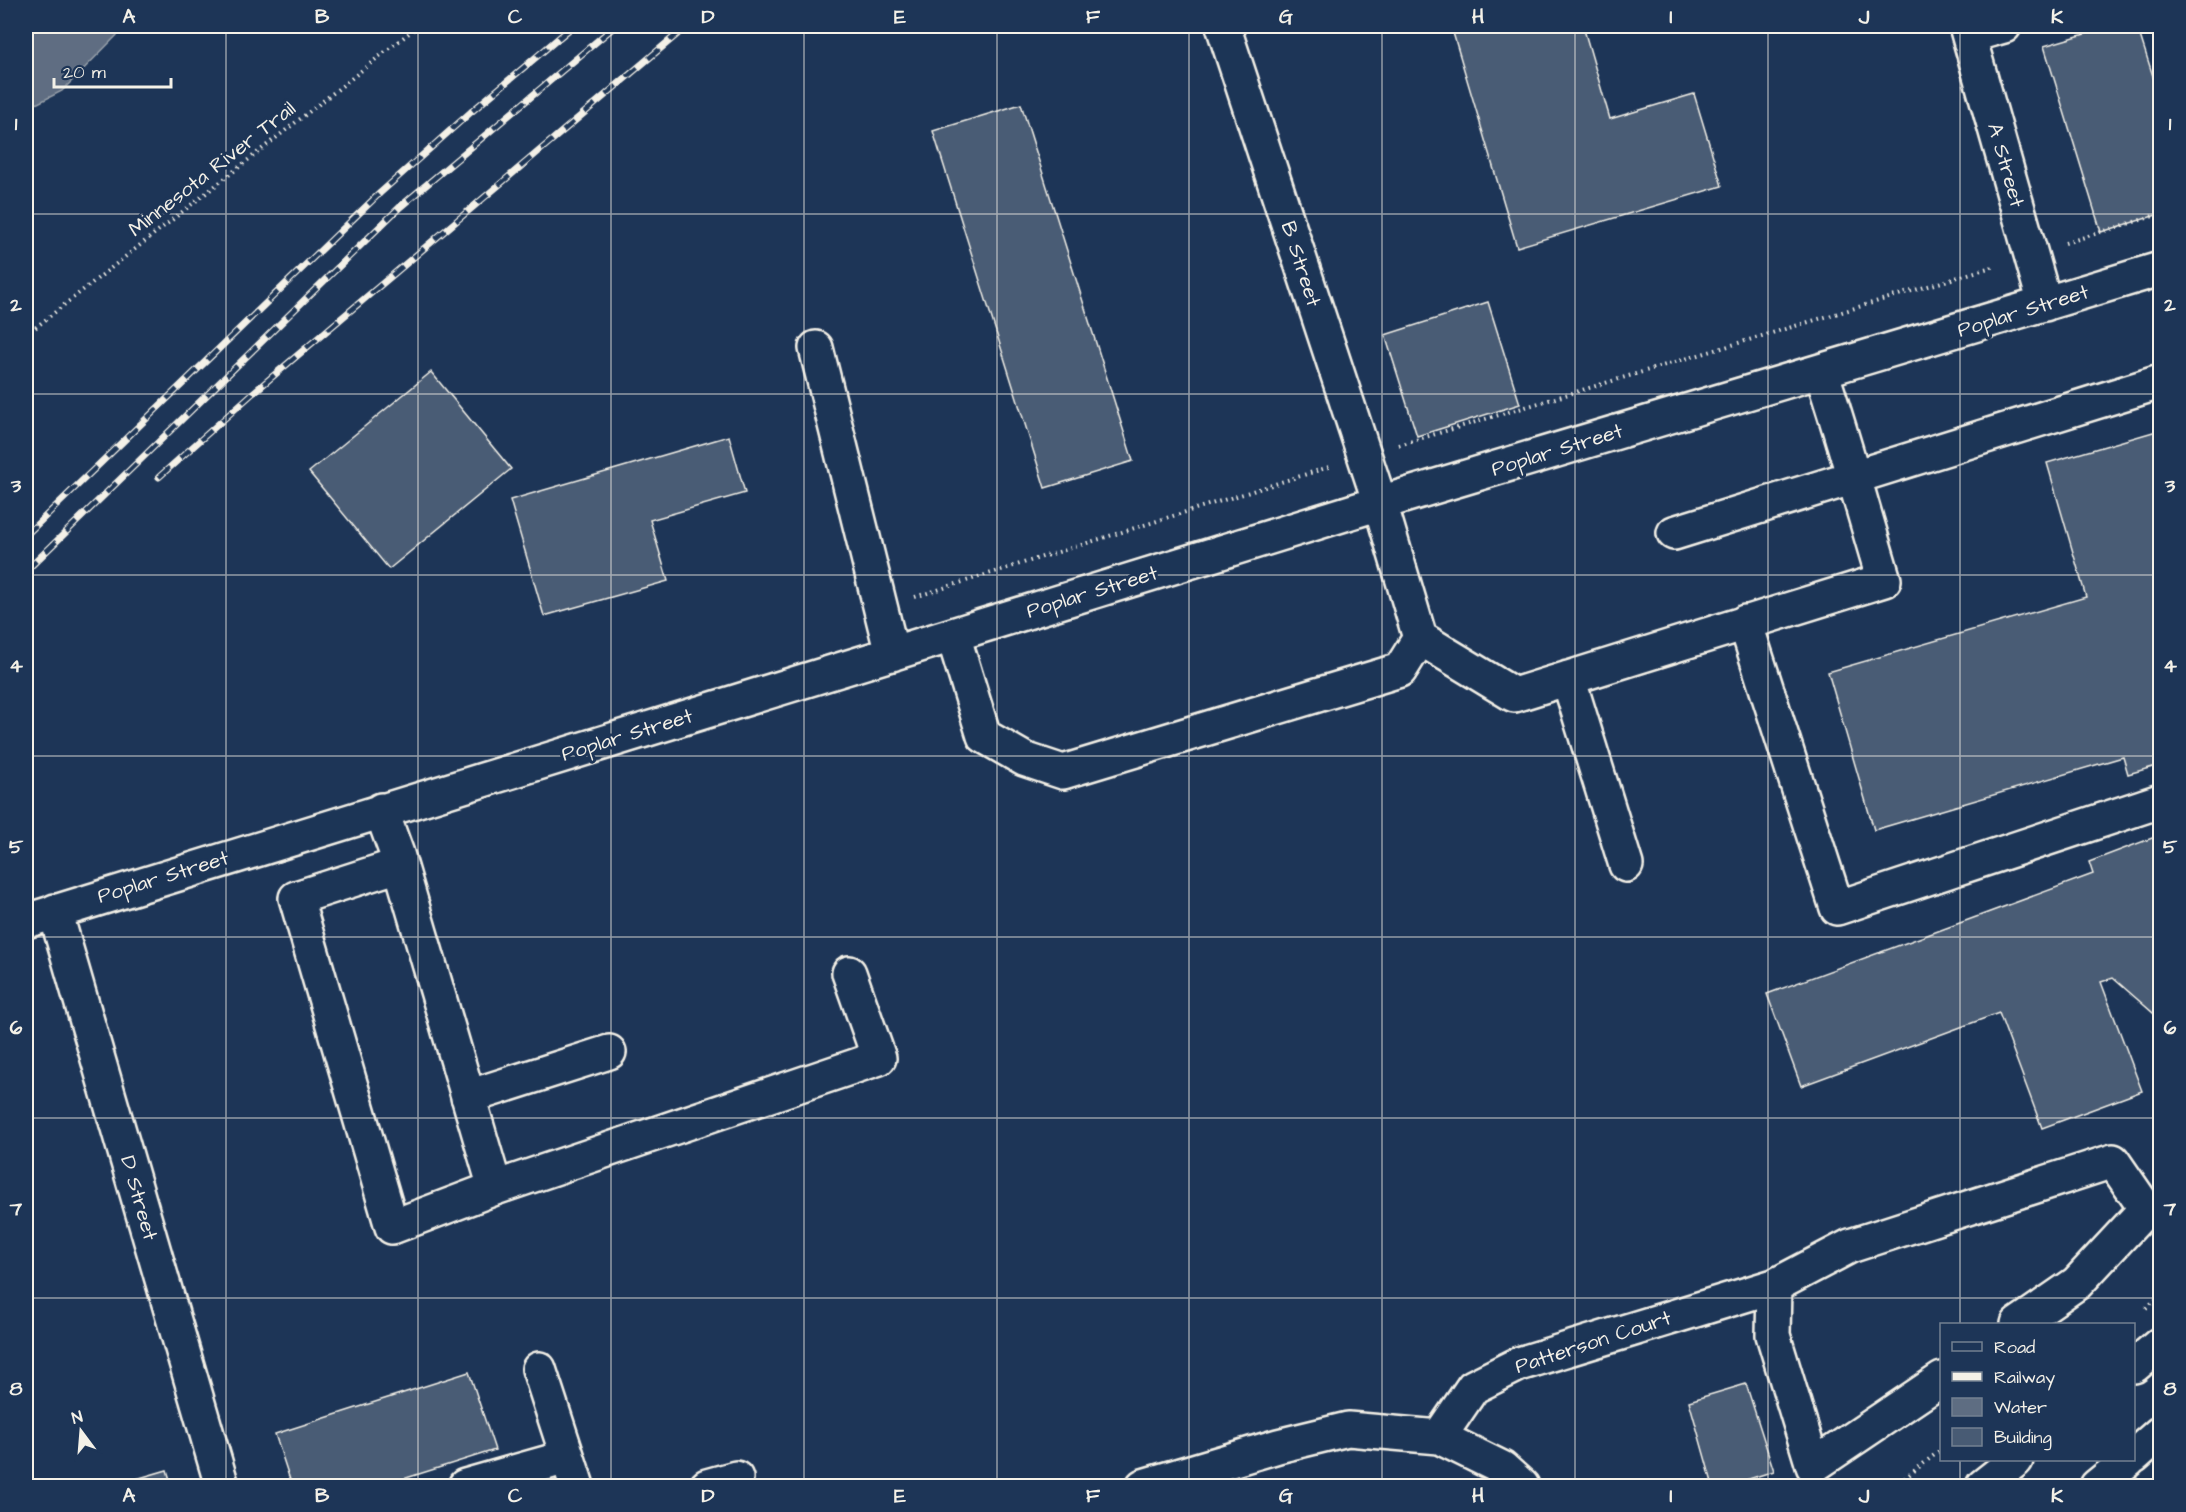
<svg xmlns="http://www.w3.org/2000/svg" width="2186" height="1512" viewBox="0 0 2186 1512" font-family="'Architects Daughter',sans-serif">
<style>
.water{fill:#5e6d82;stroke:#9aa2ab;stroke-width:1.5}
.building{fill:#485b74;stroke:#f4f1e8;stroke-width:1.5}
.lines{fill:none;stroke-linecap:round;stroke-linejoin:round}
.minor-casing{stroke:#f4f1e8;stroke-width:38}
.major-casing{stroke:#f4f1e8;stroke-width:38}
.path{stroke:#f4f1e8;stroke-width:4;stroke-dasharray:1.5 4.5;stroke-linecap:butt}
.minor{stroke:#1d3557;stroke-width:33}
.major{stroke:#1d3557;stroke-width:33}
.rail-casing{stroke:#f4f1e8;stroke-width:7}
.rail{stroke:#1d3557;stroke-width:4.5;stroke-dasharray:14;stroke-linecap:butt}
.grid{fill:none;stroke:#f4f1e8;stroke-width:1.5;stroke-opacity:0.55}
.labels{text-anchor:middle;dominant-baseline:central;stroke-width:6;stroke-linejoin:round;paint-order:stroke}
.street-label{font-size:21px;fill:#f4f1e8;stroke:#1d3557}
.neatline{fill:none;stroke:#f4f1e8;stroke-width:2}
.grid-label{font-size:20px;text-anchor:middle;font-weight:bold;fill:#f4f1e8}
</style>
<rect width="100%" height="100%" fill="#1d3557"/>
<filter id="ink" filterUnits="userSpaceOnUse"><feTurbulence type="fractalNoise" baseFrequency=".0167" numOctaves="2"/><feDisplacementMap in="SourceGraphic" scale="12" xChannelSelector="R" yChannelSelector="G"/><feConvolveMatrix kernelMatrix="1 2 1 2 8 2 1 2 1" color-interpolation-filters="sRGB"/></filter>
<g filter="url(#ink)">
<path class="water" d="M 26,26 L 126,26 L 62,91 L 26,109 Z"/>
<path class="building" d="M 1451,26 L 1583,26 L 1610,119 L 1694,94 L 1722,186 L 1517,247 Z
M 2112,26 L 2137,26 L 2160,98 L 2160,214 L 2101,232 L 2044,46 Z
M 1021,104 L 1133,461 L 1045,488 L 933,131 Z
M 1488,302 L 1520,404 L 1417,436 L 1385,335 Z
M 431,372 L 511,469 L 389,569 L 309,472 Z
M 2160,430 L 2160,765 L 2128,774 L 2123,757 L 1874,830 L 1828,672 L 2086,597 L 2047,463 Z
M 729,436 L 745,493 L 650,520 L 668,581 L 544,616 L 510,500 Z
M 2160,835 L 2160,1019 L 2113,978 L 2101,982 L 2142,1091 L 2042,1128 L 1999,1013 L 1801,1086 L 1767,994 L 2093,874 L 2089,862 Z
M 469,1372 L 495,1450 L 381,1486 L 292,1486 L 275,1434 Z
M 1746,1384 L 1774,1471 L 1727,1486 L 1713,1486 L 1689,1401 Z
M 167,1470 L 172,1486 L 112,1486 Z"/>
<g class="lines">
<g class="minor-casing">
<path id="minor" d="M 1966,26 L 2045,304
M 1969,36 L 2004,26
M 816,348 L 892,654
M 1674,533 L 2160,382
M 1745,622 L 1837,908 L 2160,801
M 953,635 L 984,736 L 1024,759 L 1063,772 L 1400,670 L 1420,638 L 1380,503 L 1223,26
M 1420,638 L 1514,695 L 1884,580 C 1863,510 1844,440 1821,371
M 1568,678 L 1626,865
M 381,810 L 397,854 L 495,1188 L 879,1058 L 849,973
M 399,865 L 296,898 L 392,1227 L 495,1188
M 55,911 L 222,1486
M 26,921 L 1380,503 L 2160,269
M 468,1097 L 609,1052
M 1774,1286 L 1773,1335 L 1813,1466 L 1942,1379
M 539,1369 L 577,1486
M 1439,1437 L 1473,1387 L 1519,1364 L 1774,1286 L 1850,1246 L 2113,1161 L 2146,1209 L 2077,1283 L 2018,1324
M 465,1486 L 567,1457
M 707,1486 L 736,1478
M 1143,1486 L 1278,1446 L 1348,1429 L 1439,1437 L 1502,1468 L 1522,1486"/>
</g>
<g class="major-casing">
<path id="major" d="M 2134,1366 L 2160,1344
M 2134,1456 L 2160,1433
M 1983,1486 L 2016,1460
M 2097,1486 L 2129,1460"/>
</g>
<path class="path" d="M 2065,243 L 2160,214
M 26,335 L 418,26
M 1399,445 L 1995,266
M 915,597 L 1329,467
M 2146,1308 L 2160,1296
M 1895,1486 L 1942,1449"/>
<use href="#minor" class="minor"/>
<use href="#major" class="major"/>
<g class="rail-casing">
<path id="rail" d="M 159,477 L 253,393 L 687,26
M 26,535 L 380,193 L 471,112 L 573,26
M 26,571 L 400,207 L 615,26"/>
</g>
<use href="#rail" class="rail"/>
</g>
</g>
<path class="grid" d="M 226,26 L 226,1486M 418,26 L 418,1486M 611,26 L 611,1486M 804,26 L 804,1486M 997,26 L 997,1486M 1189,26 L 1189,1486M 1382,26 L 1382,1486M 1575,26 L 1575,1486M 1768,26 L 1768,1486M 1960,26 L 1960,1324M 26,214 L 2160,214M 26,394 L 2160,394M 26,575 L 2160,575M 26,756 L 2160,756M 26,937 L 2160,937M 26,1118 L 2160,1118M 26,1298 L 2160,1298M 1960,1460 L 1960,1486"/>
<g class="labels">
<g class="street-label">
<text transform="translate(2006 165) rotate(74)">A Street</text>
<text transform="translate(212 169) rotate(-38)">Minnesota River Trail</text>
<text transform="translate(1301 264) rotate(72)">B Street</text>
<text transform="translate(2023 311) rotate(-17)">Poplar Street</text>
<text transform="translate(1557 450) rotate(-17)">Poplar Street</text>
<text transform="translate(1092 592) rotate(-17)">Poplar Street</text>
<text transform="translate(627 735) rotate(-17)">Poplar Street</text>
<text transform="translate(163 877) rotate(-17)">Poplar Street</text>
<text transform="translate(139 1198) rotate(74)">D Street</text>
<text transform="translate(1593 1342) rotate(-18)">Patterson Court</text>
</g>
</g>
<rect width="2186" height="1512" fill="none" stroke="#1d3557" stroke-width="66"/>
<rect x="1940" y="1323" width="195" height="138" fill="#1d3557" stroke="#738091" stroke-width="1.5"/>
<rect x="1952" y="1342" width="30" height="9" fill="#1d3557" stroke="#738091" stroke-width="1.5"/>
<text x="1994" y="1353" font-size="18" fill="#f4f1e8">Road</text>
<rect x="1952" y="1372" width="30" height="9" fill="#f4f1e8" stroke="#738091" stroke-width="1.5"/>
<text x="1994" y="1383" font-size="18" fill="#f4f1e8">Railway</text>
<rect x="1952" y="1398" width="30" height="18" fill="#5e6d82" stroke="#738091" stroke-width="1.5"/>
<text x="1994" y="1413" font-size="18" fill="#f4f1e8">Water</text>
<rect x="1952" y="1428" width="30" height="18" fill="#485b74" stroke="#738091" stroke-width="1.5"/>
<text x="1994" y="1443" font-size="18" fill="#f4f1e8">Building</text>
<g transform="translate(81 1431) rotate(344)" stroke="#1d3557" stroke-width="4.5" paint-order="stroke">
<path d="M0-4.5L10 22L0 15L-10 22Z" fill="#f4f1e8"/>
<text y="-9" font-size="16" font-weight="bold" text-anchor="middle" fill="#f4f1e8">N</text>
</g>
<path d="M54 78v9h117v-9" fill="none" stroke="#f4f1e8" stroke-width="3"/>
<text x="63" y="78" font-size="18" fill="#f4f1e8" stroke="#1d3557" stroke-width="4.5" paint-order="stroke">20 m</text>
<rect x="33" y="33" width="2120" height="1446" class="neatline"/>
<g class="grid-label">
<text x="129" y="23">A</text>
<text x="322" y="23">B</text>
<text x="515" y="23">C</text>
<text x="708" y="23">D</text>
<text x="900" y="23">E</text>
<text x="1093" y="23">F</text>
<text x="1286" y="23">G</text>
<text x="1478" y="23">H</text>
<text x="1671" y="23">I</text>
<text x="1864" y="23">J</text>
<text x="2057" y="23">K</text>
<text x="16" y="130">1</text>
<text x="2170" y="130">1</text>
<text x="16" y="311">2</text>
<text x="2170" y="311">2</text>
<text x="16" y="492">3</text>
<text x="2170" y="492">3</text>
<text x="16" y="672">4</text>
<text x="2170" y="672">4</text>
<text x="16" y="853">5</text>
<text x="2170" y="853">5</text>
<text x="16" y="1034">6</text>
<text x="2170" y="1034">6</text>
<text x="16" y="1215">7</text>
<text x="2170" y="1215">7</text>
<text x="16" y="1395">8</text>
<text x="2170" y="1395">8</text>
<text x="129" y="1502">A</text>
<text x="322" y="1502">B</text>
<text x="515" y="1502">C</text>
<text x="708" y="1502">D</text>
<text x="900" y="1502">E</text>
<text x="1093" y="1502">F</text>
<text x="1286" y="1502">G</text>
<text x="1478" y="1502">H</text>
<text x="1671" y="1502">I</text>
<text x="1864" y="1502">J</text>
<text x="2057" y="1502">K</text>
</g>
</svg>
